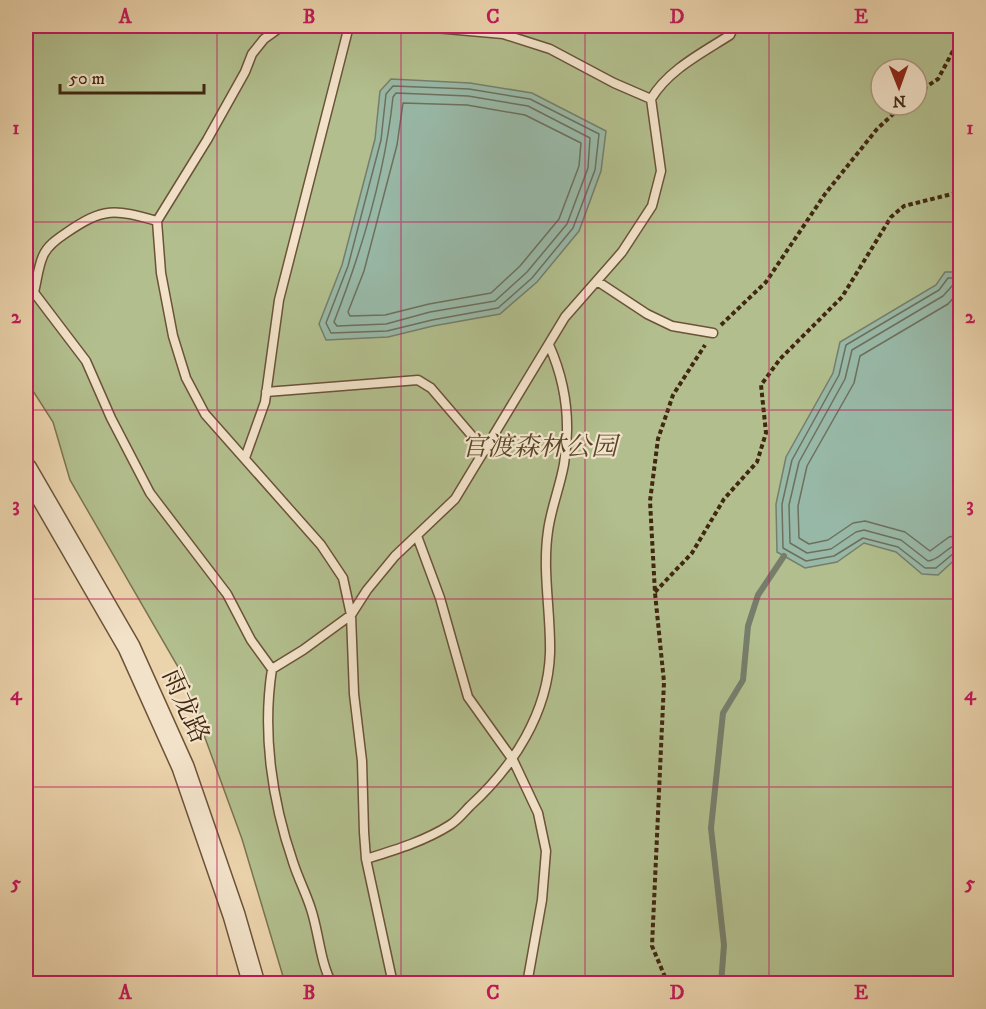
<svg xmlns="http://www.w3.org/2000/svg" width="986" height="1009" viewBox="0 0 986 1009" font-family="'IM FELL DW Pica','Noto Serif SC',serif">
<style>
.green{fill:#b2be8d;stroke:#7a734f;stroke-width:1.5;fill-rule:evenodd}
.water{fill:#98b8a7;stroke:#767e6b;stroke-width:1.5}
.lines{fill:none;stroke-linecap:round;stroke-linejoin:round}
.shore{stroke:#6d705c;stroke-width:1.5}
.stream{stroke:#767e6b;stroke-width:6}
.service-casing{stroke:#6c5338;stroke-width:11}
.tertiary-casing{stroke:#6c5338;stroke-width:24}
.path{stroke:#422811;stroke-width:4;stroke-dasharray:4.5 3;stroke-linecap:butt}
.service{stroke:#f2e2c9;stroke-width:8}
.tertiary{stroke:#f2e2c9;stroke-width:21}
.grid{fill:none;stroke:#c2185b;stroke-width:1.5;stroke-opacity:0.55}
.labels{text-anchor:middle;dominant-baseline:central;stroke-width:4.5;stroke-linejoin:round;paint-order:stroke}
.park-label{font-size:26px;font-style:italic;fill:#58462a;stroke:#f2e2c9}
.street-label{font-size:26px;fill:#422811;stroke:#f2e2c9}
.neatline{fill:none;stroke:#c2185b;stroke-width:2}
.grid-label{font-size:20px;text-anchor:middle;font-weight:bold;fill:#c2185b}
</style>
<rect width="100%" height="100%" fill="#ebd3ac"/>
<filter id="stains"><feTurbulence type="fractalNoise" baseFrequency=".00333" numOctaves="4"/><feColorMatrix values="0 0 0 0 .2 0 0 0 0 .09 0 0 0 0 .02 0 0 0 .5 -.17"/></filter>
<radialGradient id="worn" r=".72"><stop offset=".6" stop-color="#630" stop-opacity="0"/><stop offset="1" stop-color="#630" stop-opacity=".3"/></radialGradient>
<path class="green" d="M 26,26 L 960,26 L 960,983 L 285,983 L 242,839 L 181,672 L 70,480 L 53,422 L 26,380 ZM 881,69 L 917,69 L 917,105 L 881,105 Z"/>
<path class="water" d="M 391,79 L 470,83 L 532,93 L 606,131 L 601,171 L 579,231 L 537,282 L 500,314 L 433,326 L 388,337 L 326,340 L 319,324 L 342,265 L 375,139 L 380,91 Z
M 945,272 L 960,272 L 960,555 L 938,575 L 922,574 L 896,552 L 864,543 L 837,562 L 805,568 L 777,552 L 776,504 L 786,457 L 833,373 L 840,342 L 936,285 Z"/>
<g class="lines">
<path class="shore" d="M 393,86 L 469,89 L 530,99 L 599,134 L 595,170 L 573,228 L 532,278 L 498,308 L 432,320 L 387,331 L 331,333 L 326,323 L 348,266 L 381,140 L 386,94 Z
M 396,93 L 468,96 L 528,106 L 590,138 L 588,168 L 567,224 L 527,272 L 495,301 L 430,312 L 386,324 L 337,326 L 334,322 C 362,250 385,174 393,97 Z
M 403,103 L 467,105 L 525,115 L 581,143 L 579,166 L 559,219 L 520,266 L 491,293 L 429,304 L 385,315 L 350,316 L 348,312 L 364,271 L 397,145 Z
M 960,278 L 948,278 L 939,290 L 846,345 L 839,375 L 792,460 L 782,504 L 783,548 L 806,561 L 834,556 L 863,538 L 898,547 L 925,568 L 936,568 L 954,553 L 960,551
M 960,285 L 952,286 L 943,296 L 852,350 L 845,379 L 799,462 L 789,505 L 790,543 L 807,553 L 831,549 L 856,532 L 864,530 L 901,540 L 928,561 C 941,560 947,545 960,544
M 960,294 L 956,295 L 948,304 L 860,356 L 854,383 L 807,466 L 798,506 L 799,538 L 809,544 L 828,540 L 853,523 L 865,521 L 905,532 L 930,551 L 949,537 L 960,535"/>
<path class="stream" d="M 721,984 L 724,945 L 711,828 L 723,713 L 743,680 L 748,626 L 758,595 L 784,556"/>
<g class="service-casing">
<path id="service" d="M 282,26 L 264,39 L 252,54 L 245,72 L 207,140 L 157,221 L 161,273 L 173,336 L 186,378 L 205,414 L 321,545 L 343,578 L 351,615 L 354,694 L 362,761 L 364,832 L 366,859 L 393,984
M 413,26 L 503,34 L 550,49 L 614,83 L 651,99
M 597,281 L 647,314 L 672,326 L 713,333
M 26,282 L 86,361 L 111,418 L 150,493 L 227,594 L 251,640 L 272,669 C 262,733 272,801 293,862 C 298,878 306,893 311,909 C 319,933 320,962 332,984
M 34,292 C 37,281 38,267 43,256 C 47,246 57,239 66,233 C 104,207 114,209 157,221
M 266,392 L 418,380 L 431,388 L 485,451
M 245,458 L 265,402 L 279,300 L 349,26
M 417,536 L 440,598 L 468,697 L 513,760 L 538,813 L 546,851 L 542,900 L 527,984
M 272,669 L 303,650 L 351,615 L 367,590 L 395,556 L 455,499 L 565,317 L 622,252 L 652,206 L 661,171 L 651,99 C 668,70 702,53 730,35 L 734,26
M 366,859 C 395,850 425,841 450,825 C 458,820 464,812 470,806 C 513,767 548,713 550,653 C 551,612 542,572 548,531 C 551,508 560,487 564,464 C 571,423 566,383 549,345"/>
</g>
<g class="tertiary-casing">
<path id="tertiary" d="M 26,469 L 129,647 L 183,767 L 234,915 L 254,984"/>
</g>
<path class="path" d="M 917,93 L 938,79 L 960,38
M 721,325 L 766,282 L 825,194 L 877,129 L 903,105
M 655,592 L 692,553 L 724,499 L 757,462 L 766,433 L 761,385 L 780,359 L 842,297 L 891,217 L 904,206 L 960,192
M 668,984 L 652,946 L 664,682 L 655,593 L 650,501 L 658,439 L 673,395 L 705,345"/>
<use href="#service" class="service"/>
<use href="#tertiary" class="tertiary"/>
</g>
<path class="grid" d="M 217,26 L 217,984M 401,26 L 401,984M 585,26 L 585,984M 769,26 L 769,984M 26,222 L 960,222M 26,410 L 960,410M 26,599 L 960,599M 26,787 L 960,787"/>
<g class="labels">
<g class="park-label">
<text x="539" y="447">官渡森林公园</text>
</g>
<g class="street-label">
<text transform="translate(185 706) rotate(66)">雨龙路</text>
</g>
</g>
<rect width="986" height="1009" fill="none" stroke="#ebd3ac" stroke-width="66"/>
<g transform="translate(899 87) rotate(179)"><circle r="28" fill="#f2e2c9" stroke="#ac987f" stroke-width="1.5"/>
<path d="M0-4.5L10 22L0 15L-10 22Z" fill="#8f2418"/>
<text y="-9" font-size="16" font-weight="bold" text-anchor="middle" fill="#422811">N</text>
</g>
<path d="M60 84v9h144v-9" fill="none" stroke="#422811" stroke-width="3"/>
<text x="69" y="84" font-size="18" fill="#422811" stroke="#f2e2c9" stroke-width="4.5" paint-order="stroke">50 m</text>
<rect x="33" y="33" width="920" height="943" class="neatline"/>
<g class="grid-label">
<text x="125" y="23">A</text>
<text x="309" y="23">B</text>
<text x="493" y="23">C</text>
<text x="677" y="23">D</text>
<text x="861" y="23">E</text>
<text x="16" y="134">1</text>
<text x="970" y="134">1</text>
<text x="16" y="323">2</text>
<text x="970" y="323">2</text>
<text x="16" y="511">3</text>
<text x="970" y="511">3</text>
<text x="16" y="700">4</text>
<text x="970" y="700">4</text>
<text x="16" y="889">5</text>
<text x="970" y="889">5</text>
<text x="125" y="999">A</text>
<text x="309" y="999">B</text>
<text x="493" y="999">C</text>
<text x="677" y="999">D</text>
<text x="861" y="999">E</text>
</g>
<rect width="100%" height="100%" filter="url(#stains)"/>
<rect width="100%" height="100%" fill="url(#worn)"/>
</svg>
